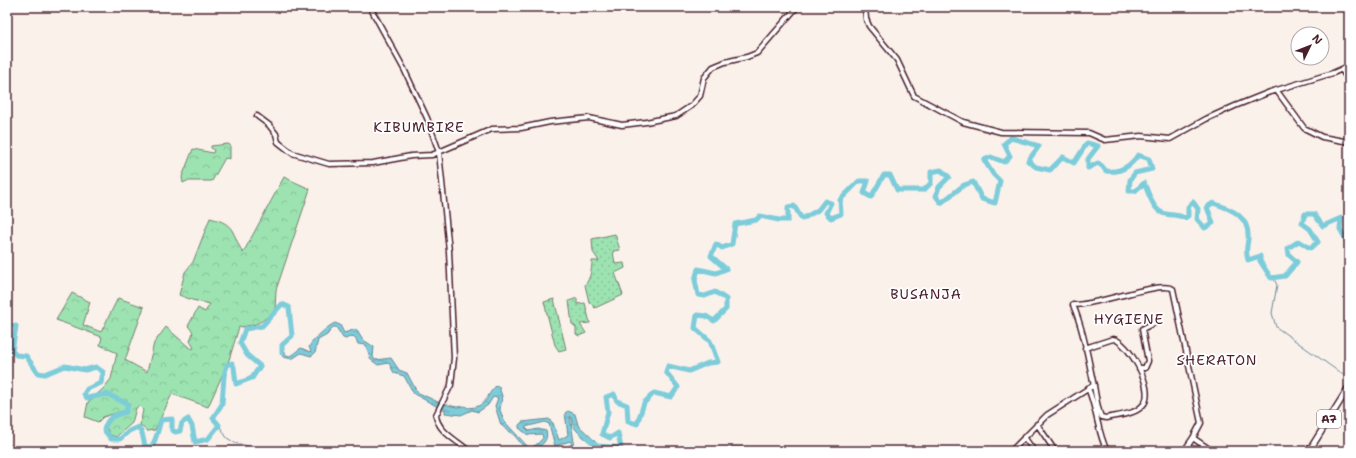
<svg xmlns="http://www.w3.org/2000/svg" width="1356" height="458" viewBox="0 0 1356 458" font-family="'Shantell Sans',sans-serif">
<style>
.grass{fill:url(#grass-dots);stroke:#73816e}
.forest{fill:url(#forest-crowns);stroke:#73816e}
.water{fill:url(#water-ripples);stroke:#698794}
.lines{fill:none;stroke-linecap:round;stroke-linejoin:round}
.stream{stroke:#698794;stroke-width:1}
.river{stroke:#7dccda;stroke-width:5}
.minor-casing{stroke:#4a1f2b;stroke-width:7}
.major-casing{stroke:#4a1f2b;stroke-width:8}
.minor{stroke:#fff;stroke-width:4}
.major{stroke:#fff;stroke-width:5}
.labels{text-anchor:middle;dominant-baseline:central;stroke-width:3.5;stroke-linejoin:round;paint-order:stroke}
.shield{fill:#fff;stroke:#80626b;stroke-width:1}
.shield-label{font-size:11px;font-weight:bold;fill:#4a1f2b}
.quarter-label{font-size:14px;letter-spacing:1px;fill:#4a1f2b;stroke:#fff}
</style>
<defs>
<pattern id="grass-dots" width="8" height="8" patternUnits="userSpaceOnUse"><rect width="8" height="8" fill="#9ce3b1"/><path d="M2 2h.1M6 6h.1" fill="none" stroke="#88c298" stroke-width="1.8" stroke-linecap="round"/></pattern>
<pattern id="forest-crowns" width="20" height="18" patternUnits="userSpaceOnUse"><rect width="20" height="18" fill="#9ce3b1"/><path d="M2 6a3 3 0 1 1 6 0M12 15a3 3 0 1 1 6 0" fill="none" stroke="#88c298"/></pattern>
<pattern id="water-ripples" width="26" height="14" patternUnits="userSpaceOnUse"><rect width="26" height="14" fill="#7dccda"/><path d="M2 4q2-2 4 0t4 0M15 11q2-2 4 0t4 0" fill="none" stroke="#6eafbb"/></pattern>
</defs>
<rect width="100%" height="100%" fill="#fbf1eb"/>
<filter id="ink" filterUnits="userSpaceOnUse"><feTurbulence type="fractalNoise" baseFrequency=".025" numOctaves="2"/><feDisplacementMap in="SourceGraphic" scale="8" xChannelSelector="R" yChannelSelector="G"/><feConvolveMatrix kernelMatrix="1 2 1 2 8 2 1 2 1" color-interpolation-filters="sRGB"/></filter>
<g filter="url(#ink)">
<path class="grass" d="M 615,234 L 620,250 L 613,251 L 615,264 L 624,263 L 625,268 L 615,273 L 623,295 L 595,308 L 589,302 L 585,285 C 590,279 592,269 592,261 L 599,261 L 593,252 L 592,239 Z
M 577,298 L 577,304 L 585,303 L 590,323 L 580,324 L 586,333 L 579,336 L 576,334 L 576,327 L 572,324 L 569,301 Z
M 554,299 L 566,349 L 559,351 L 555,345 L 544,302 Z"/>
<path class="forest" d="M 228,144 L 230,145 L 230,159 L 225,158 L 212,181 L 187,181 L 183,183 L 182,177 L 193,149 L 213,153 L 214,150 L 211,148 L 211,146 Z
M 284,177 L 310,189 L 276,290 L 275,310 C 261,323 258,325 239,327 L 229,360 L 208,407 L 172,394 L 155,430 L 147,431 L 140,425 L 143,410 L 139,406 L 136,408 L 132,423 L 116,437 L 110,435 L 106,427 L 113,417 L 123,414 L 122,411 L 103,417 L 98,422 L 85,417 L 88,402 L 103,389 L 111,379 L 117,353 L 100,345 L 102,337 L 56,320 L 72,293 L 90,302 L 83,325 L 101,332 L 118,298 L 144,307 L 125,360 L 147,372 L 154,343 L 166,327 L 191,349 L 194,348 L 190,341 L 193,332 L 188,326 L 198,308 L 205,312 L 210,304 L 192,300 L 179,295 L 185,272 L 193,262 L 210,218 C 236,224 231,232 243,253 Z"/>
<path class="water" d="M 335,323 L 340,325 L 344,333 L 356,329 L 362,339 L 374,347 L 373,357 L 375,360 L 391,358 L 399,370 L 407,373 L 417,392 L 440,403 L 438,407 L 414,394 L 404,376 L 394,373 L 389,363 L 378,365 L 370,359 L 366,345 L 358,344 L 355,337 L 351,336 L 346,339 L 343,338 L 336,327 L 333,327 L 327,335 L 318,340 L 315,353 L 311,356 L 301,353 L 292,359 L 283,357 L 281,347 L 283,347 L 286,355 L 290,356 L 301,348 L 310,352 L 311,351 L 309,347 C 312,340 329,325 335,323 Z
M 496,386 L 499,387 L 502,396 L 500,410 L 504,421 L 529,448 C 535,447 539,442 543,438 L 542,434 L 528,435 L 519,428 L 519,425 L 522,422 L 549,419 L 553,423 L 559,440 L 568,435 L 565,413 L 568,411 L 575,414 L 578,425 L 595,441 L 592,444 C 586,439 576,432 573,425 C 572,421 573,419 570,416 L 574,442 L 572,447 L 564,450 L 571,451 L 560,450 L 572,444 L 570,441 L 555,446 L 549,424 L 545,422 L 525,427 L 529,431 L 538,429 L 546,431 C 550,442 536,451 527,451 L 515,436 L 501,425 L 495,406 L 498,398 L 493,397 L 488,405 L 478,412 L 472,410 L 461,415 L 445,413 L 445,410 L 441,407 L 443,404 L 457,407 L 465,406 L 468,408 C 471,407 475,408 478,406 C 487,403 489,391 496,386 Z"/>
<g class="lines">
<path class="stream" d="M 1273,277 L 1277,285 L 1272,313 L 1276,327 L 1349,379
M 219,425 L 227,438 L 235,443 L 270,451
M 674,451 L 732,447 L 807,449 L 818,451"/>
<path class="river" d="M 7,327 L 8,325 L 16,326 L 12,351 L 16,355 L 26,356 L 38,373 L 45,374 L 65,366 L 85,370 L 96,367 L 103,372 L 101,383 L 87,389 L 84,394 L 87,398 L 107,394 L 128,404 L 126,412 C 114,415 107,417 104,430 L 111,439 L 120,439 L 129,431 L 138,427 L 142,433 L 145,446 L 151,447 C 157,439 158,429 161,420 L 172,419 L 172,430 L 175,432 L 180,431 L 182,423 L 188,419 L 192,426 L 195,442 L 208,439 L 219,425 L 213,418 L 222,404 L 224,376 L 227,365 L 232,363 L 234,367 L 236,384 L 252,378 L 260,366 L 247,355 L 240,343 L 245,329 L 262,326 L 282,304 L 289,307 L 292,336 L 282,345 L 282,353
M 589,439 L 597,446 L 621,448 L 618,433 L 610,438 L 602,434 L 608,412 L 606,397 L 614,394 L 617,401 L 627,405 L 628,421 L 637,424 L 644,403 L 654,393 L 671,397 L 678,387 L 666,372 L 668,366 L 689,371 L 708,363 L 718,362 L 710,341 L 695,328 L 697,315 L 706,316 L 714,321 L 726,309 L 726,299 L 715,292 L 705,296 L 698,295 L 695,280 L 698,269 L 716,273 L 726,269 L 711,256 L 716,244 L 722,248 L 732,244 L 735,224 L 756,220 L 760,216 L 779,220 L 788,220 L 788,207 L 794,206 L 802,219 L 818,210 L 825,201 L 831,203 L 826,213 L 831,218 L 841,214 L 840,200 L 859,181 L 868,181 L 864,193 L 871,197 L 884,175 L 890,175 L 897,190 L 924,190 L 931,183 L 931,172 L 941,170 L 949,177 L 939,187 L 936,196 L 941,203 L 964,185 L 973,182 L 982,199 L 995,203 L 1000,181 L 993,174 L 984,160 L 991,157 L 1004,162 L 1010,156 L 1004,144 L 1011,138 L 1039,146 L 1028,161 L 1036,167 L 1050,170 L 1063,157 L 1074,163 L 1087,143 L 1098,146 L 1088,159 L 1088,168 L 1098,163 L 1102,166 L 1106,171 C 1120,173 1130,167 1138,155 L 1149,159 L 1152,169 L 1135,173 L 1130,180 L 1129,191 L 1135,191 L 1144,183 C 1149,193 1153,212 1166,214 C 1173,216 1177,214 1185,218 L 1188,216 L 1188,207 L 1193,202 L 1198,209 L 1197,219 L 1205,228 L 1213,223 L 1207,207 L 1213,203 C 1231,209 1250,216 1248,239 C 1247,248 1245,251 1248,260 L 1260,256 L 1260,261 L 1271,278 L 1285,276 L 1297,262 L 1289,255 L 1288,248 L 1299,241 L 1310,248 L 1318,242 L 1310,229 L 1302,223 L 1305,214 L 1314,214 L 1323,226 L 1341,218 L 1340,229 L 1349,245"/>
<g class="minor-casing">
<path id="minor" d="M 370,7 L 404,69 L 427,118 L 439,152 L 449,251 L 454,358 L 451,385 L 436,415 C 437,431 458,441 469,451
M 865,7 L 866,19 L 869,26 L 897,60 L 914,96 L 963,122 L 1001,132 L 1089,133 L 1105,140 L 1141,136 L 1170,139 L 1206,119 L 1235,106 L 1270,92 L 1333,73 L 1349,66
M 1342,70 L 1349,81
M 1277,91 L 1304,128 L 1322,137 L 1349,142
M 257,116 L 269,125 L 276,134 L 278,142 L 292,153 L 329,164 L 373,163 L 411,156 L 432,155 L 492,129 L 521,128 L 550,122 L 589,118 L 622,125 L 646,122 L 676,116 L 691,106 L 700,96 L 704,78 L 713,67 L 725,62 L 747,57 L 757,53 L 797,7
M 1085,348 L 1113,339 C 1127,340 1157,390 1143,405 C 1135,415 1118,415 1106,418 L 1101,417 C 1097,407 1096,396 1094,386 C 1088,359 1084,331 1073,305 C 1095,306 1161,280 1173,289 L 1201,423 L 1193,438
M 1139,368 L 1145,368 L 1148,361 L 1142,329 L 1154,323
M 1088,388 C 1097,409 1097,431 1107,451
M 1037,424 L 1055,451
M 1024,437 L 1034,451
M 7,447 L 12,451
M 1011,451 L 1047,415 L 1094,385
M 1184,451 L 1193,438 L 1212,451"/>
</g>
<g class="major-casing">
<path id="major" d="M 1309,451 L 1349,387"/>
</g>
<use href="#minor" class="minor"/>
<use href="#major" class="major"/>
</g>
</g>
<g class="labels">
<rect class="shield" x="1317" y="410" width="24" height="18" rx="3"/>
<g class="shield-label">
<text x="1329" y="419">A7</text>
</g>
<g class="quarter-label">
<text x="419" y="127">KIBUMBIRE</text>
<text x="926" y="294">BUSANJA</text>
<text x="1129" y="319">HYGIENE</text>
<text x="1217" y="360">SHERATON</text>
</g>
</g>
<rect width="1356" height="458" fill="none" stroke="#fff" stroke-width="24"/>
<rect x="12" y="12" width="1332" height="434" fill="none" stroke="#4a1f2b" stroke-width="1.5" filter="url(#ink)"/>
<g transform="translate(1310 46) rotate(47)"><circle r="19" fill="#ffffff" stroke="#b7a5aa"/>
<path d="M0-3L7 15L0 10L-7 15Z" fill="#4a1f2b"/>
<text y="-6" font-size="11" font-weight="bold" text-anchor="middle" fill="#4a1f2b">N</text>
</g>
</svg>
